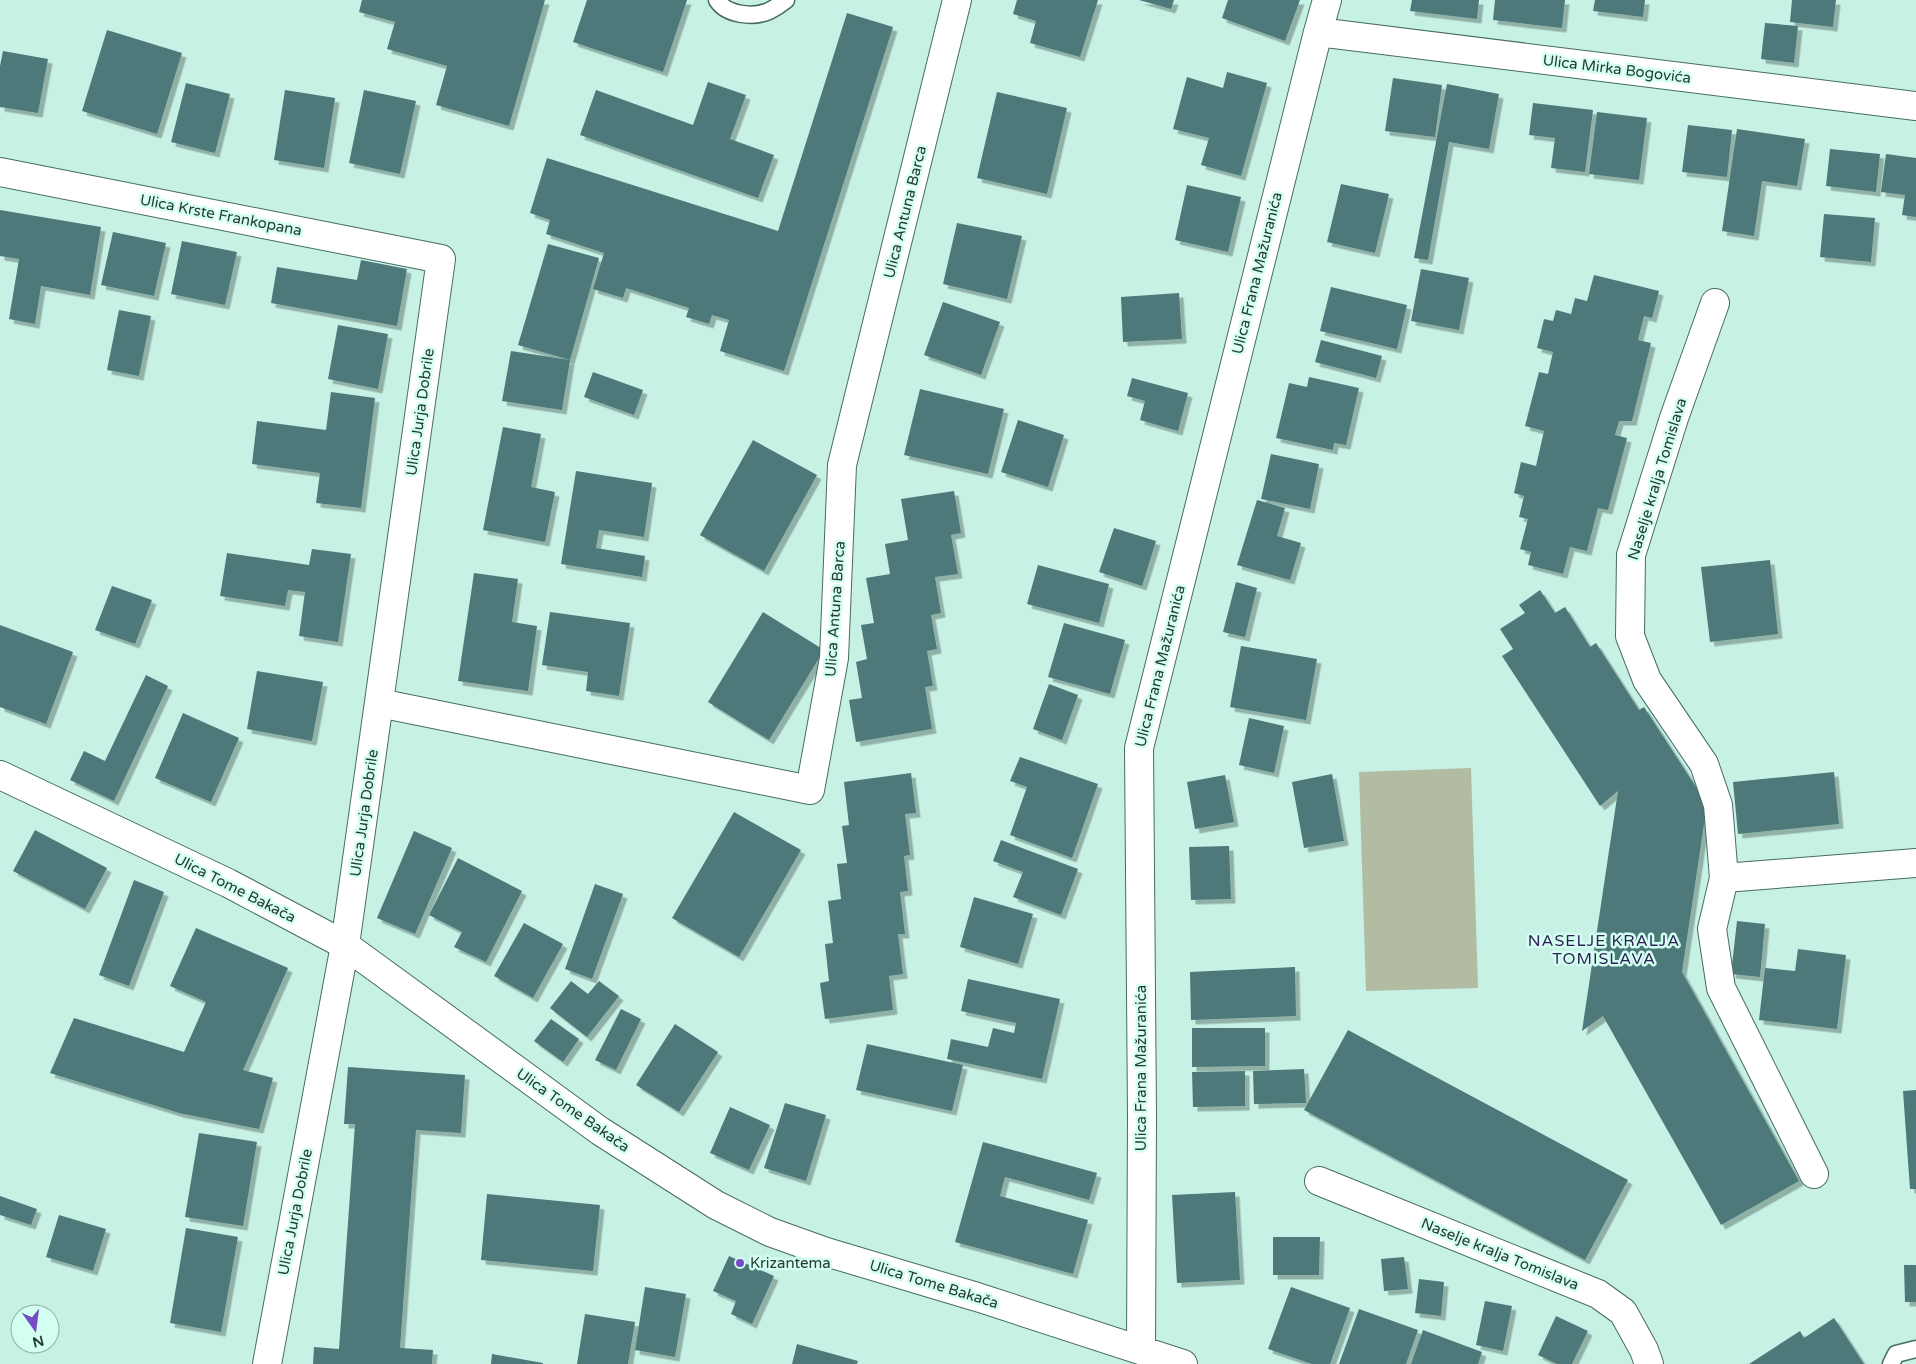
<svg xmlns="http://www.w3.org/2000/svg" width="1916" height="1364" viewBox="0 0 1916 1364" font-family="'Varela Round',sans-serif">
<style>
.green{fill:#b1bca3}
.building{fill:#4d797a;filter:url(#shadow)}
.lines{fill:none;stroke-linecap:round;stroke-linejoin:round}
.lane-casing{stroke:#466d62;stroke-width:19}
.street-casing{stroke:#466d62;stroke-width:30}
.lane{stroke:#fff;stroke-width:16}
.street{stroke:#fff;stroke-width:28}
.poi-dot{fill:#754cc5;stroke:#d3fff1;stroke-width:2}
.labels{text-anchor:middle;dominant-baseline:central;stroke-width:5;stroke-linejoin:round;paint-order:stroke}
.street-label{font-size:15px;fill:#293b36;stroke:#d3fff1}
.poi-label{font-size:15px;fill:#293b36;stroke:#d3fff1;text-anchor:start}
.neighbourhood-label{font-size:16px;letter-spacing:1px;fill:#301d57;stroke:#d3fff1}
</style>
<defs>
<filter id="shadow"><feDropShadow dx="4.5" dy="4.5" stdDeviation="0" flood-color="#0004"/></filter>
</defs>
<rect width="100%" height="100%" fill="#c6f1e4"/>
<path class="green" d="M 1471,768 L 1478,988 L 1366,991 L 1359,772 Z"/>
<path class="building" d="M 362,0 L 545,0 L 509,126 L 436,105 L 447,66 L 387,49 L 395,22 L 359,12 Z
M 587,0 L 687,0 L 663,72 L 573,42 Z
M 1017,0 L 1098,0 L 1080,57 L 1030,43 L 1036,21 L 1013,14 Z
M 1139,0 L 1174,0 L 1171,9 Z
M 1228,0 L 1300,0 L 1285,41 L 1222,18 Z
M 1412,0 L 1479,0 L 1477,19 L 1410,11 Z
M 1495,0 L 1565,0 L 1562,28 L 1493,20 Z
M 1595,0 L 1645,0 L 1643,17 L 1593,11 Z
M 1792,0 L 1836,0 L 1833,27 L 1790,22 Z
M 847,13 L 893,27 L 784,371 L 720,351 L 729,320 L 712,315 L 709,324 L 686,317 L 689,308 L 626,288 L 623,298 L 593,289 L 604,253 L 546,234 L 550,220 L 530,213 L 547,158 L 778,231 Z
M 1765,23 L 1798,26 L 1794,63 L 1761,59 Z
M 107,30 L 182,53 L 157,134 L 82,111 Z
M 3,51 L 48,59 L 38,113 L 0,107 L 0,66 Z
M 1227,72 L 1267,83 L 1241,176 L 1201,165 L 1209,138 L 1173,129 L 1187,77 L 1223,88 Z
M 1393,78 L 1442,85 L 1435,137 L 1385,131 Z
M 708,82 L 746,95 L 730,139 L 774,155 L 758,198 L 580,135 L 596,90 L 693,125 Z
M 186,83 L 230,94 L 215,153 L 171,142 Z
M 1447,84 L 1499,94 L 1489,149 L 1449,142 L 1428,260 L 1414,258 Z
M 285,90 L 335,98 L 324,168 L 274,160 Z
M 364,90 L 416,101 L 400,174 L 349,163 Z
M 997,92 L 1067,108 L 1047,194 L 977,178 Z
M 1533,103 L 1593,110 L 1585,172 L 1551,168 L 1555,138 L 1529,135 Z
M 1597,112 L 1647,118 L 1639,180 L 1589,174 Z
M 1688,125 L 1732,130 L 1727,177 L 1682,172 Z
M 1737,129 L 1805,139 L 1797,186 L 1762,181 L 1754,236 L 1722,231 Z
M 1830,149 L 1880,154 L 1876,192 L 1826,186 Z
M 1886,154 L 1916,158 L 1916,217 L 1902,215 L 1905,195 L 1881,192 Z
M 1341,184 L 1389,194 L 1375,253 L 1327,242 Z
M 1187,185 L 1241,197 L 1228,252 L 1175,240 Z
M 0,210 L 101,227 L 90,295 L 41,286 L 35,324 L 9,319 L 19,259 L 0,256 Z
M 1824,214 L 1875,218 L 1871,262 L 1820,257 Z
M 957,223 L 1022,236 L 1007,299 L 943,284 Z
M 113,232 L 166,243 L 154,296 L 101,285 Z
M 182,241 L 237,252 L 225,305 L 171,294 Z
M 548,244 L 599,258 L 570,360 L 518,345 Z
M 361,260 L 407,269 L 397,326 L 271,303 L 277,267 L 357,280 Z
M 1421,269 L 1469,278 L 1459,330 L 1411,321 Z
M 1594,275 L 1659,291 L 1652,318 L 1644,316 L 1638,340 L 1651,343 L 1632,421 L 1619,421 L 1615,435 L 1627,438 L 1608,510 L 1598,508 L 1587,551 L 1570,547 L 1563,574 L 1528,565 L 1531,552 L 1520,549 L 1528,519 L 1519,517 L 1524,496 L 1514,493 L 1521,462 L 1536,466 L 1544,431 L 1525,426 L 1539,372 L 1548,374 L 1553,352 L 1537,348 L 1544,319 L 1553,321 L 1556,310 L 1571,314 L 1575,298 L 1587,301 Z
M 1331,287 L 1407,305 L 1397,349 L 1320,331 Z
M 1179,293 L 1182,339 L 1123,342 L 1121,297 Z
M 943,302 L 1000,322 L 981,375 L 924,355 Z
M 119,310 L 151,316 L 139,376 L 107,370 Z
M 338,325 L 388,334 L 378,389 L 328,379 Z
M 1321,340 L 1382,356 L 1376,378 L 1315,362 Z
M 511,351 L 570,360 L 562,410 L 502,401 Z
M 593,372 L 643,390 L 634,415 L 584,397 Z
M 1309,377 L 1359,388 L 1346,445 L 1334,443 L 1333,450 L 1276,438 L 1289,383 L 1307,387 Z
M 1132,378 L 1188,393 L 1178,431 L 1140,420 L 1145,401 L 1127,396 Z
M 920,389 L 1004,409 L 988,474 L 904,455 Z
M 331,392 L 375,398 L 361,508 L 316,503 L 320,473 L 252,464 L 257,421 L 326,430 Z
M 1018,420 L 1064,435 L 1048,487 L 1001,472 Z
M 503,427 L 541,434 L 531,487 L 555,492 L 545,542 L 483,530 Z
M 753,440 L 817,475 L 764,571 L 700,535 Z
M 1271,454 L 1319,464 L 1310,509 L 1261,499 Z
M 576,471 L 652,483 L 644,537 L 599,530 L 596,548 L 645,556 L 642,577 L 561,564 Z
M 954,491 L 961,533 L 951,535 L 958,574 L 935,577 L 941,613 L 931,615 L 937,649 L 927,651 L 933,686 L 925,687 L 932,729 L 856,742 L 849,700 L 862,698 L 856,662 L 867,659 L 861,625 L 874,623 L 866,578 L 890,574 L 885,544 L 908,540 L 901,499 Z
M 1257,500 L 1285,508 L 1277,536 L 1301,543 L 1290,580 L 1237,565 Z
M 1114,528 L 1156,541 L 1142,586 L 1099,572 Z
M 312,549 L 351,554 L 338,642 L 299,636 L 305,592 L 288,590 L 285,606 L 220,596 L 227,553 L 309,565 Z
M 1770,560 L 1778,634 L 1710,642 L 1701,567 Z
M 1038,565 L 1109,584 L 1099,623 L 1027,604 Z
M 474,573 L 518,579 L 512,622 L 537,626 L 528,691 L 458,681 Z
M 1236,582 L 1257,588 L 1245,637 L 1223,632 Z
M 112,586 L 152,600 L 135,644 L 95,630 Z
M 1540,590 L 1555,613 L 1565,607 L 1590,647 L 1596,643 L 1639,710 L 1644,707 L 1707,804 L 1682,972 L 1799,1181 L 1721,1225 L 1603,1016 L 1582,1031 L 1618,791 L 1600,806 L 1502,656 L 1513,649 L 1500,629 L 1525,613 L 1519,605 Z
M 550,612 L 630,623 L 619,696 L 586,691 L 588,672 L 542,665 Z
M 763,612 L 824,650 L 769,740 L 708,702 Z
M 1064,623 L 1125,640 L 1110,694 L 1048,677 Z
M 0,625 L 73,652 L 46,724 L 0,707 Z
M 1241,646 L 1317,659 L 1306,720 L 1230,707 Z
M 257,671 L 323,682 L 312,741 L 247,729 Z
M 146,675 L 168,686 L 114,801 L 70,780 L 84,751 L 105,761 Z
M 1049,684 L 1078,695 L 1062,740 L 1033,729 Z
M 183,713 L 239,738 L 211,802 L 155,778 Z
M 1249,718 L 1284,726 L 1274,773 L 1239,765 Z
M 1020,757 L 1098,784 L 1072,858 L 1010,835 L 1027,787 L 1010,781 Z
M 1834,772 L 1839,824 L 1738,834 L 1733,782 Z
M 911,773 L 916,813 L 905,814 L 910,855 L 904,856 L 908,891 L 900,892 L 905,934 L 898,934 L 903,974 L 889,976 L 893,1010 L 825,1019 L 820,983 L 829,981 L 825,944 L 833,943 L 828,901 L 841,899 L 837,864 L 847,863 L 842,826 L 849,825 L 844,782 Z
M 1332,774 L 1344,841 L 1304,848 L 1292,782 Z
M 1225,775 L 1234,822 L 1195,829 L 1187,782 Z
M 734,812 L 801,850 L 739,957 L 672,918 Z
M 35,830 L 107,868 L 85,909 L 13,871 Z
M 414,831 L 452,848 L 415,934 L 377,918 Z
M 1001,840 L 1078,869 L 1061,915 L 1013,897 L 1023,872 L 993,861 Z
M 1229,846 L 1231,899 L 1191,900 L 1189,847 Z
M 458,858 L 522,891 L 486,962 L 454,947 L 462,932 L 429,915 Z
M 134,880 L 164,892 L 129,986 L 99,975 Z
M 595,884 L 623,894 L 592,979 L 565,969 Z
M 974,897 L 1033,914 L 1018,964 L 960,947 Z
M 1737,921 L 1765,924 L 1760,977 L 1731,974 Z
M 524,923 L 563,944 L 533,998 L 494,976 Z
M 196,928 L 288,968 L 243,1070 L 273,1078 L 259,1129 L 179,1113 L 50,1073 L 74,1018 L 184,1052 L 206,1002 L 170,986 Z
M 1798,949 L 1846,955 L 1837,1029 L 1759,1020 L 1765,968 L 1795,971 Z
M 1295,967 L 1296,1016 L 1191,1020 L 1190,972 Z
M 968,979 L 1060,999 L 1042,1079 L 947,1059 L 951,1039 L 988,1047 L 993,1028 L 1014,1033 L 1016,1023 L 961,1011 Z
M 571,981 L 588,994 L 599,981 L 619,996 L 587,1037 L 550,1008 Z
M 621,1009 L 641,1019 L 616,1070 L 595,1060 Z
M 551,1019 L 579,1039 L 563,1062 L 534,1041 Z
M 675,1024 L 718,1052 L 679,1112 L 636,1085 Z
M 1192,1028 L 1265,1028 L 1265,1066 L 1192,1067 Z
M 1348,1030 L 1628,1180 L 1585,1260 L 1304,1110 Z
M 867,1044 L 963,1065 L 952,1111 L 856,1090 Z
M 348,1067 L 465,1075 L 461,1133 L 416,1130 L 400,1348 L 433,1350 L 432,1364 L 313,1364 L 314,1347 L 339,1349 L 355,1124 L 344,1124 Z
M 1304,1069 L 1306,1103 L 1254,1104 L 1253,1071 Z
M 1245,1071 L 1245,1106 L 1193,1107 L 1192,1072 Z
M 1916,1090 L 1916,1189 L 1910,1189 L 1903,1091 Z
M 785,1103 L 826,1115 L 806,1181 L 764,1168 Z
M 730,1107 L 770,1125 L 749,1170 L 710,1153 Z
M 199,1133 L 257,1142 L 243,1226 L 185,1217 Z
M 983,1142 L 1097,1173 L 1089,1200 L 1005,1177 L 1000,1196 L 1088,1220 L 1073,1274 L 955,1242 Z
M 1235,1192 L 1240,1280 L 1177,1283 L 1172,1195 Z
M 487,1194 L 600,1205 L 593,1271 L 481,1260 Z
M 0,1196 L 37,1209 L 31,1225 L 0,1215 Z
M 59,1215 L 106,1229 L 93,1271 L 46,1257 Z
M 186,1228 L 238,1237 L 221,1332 L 170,1323 Z
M 1273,1237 L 1320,1237 L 1319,1275 L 1273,1275 Z
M 729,1256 L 774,1276 L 752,1324 L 731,1314 L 736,1301 L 713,1291 Z
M 1404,1257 L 1408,1289 L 1384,1291 L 1381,1259 Z
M 1904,1265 L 1916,1265 L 1916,1302 L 1905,1302 Z
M 1419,1279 L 1444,1282 L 1441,1316 L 1415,1313 Z
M 645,1287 L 686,1294 L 675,1357 L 635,1350 Z
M 1291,1287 L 1350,1308 L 1330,1364 L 1312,1364 L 1268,1349 Z
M 1485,1301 L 1512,1306 L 1503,1351 L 1476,1345 Z
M 1359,1309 L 1418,1330 L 1406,1364 L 1339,1364 Z
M 585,1314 L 635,1322 L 628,1364 L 577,1364 Z
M 1556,1316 L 1588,1331 L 1572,1364 L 1557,1364 L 1538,1355 Z
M 1834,1318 L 1864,1364 L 1749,1364 L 1800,1331 L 1804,1338 Z
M 1423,1330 L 1482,1352 L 1478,1364 L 1411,1364 Z
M 797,1344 L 858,1361 L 857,1364 L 792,1364 Z
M 492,1354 L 543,1363 L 543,1364 L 491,1364 Z"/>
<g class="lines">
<g class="lane-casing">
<path id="lane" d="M 717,0 C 726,15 753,18 769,11 C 775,8 781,4 786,0
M 1891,1364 L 1896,1354 L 1916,1349"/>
</g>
<g class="street-casing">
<path id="street" d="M 1318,32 L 1916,106
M 0,172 L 441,259 L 345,945 L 267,1364
M 1715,303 L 1674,418 L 1631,555 L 1630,636 L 1647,680 L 1704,764 L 1718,805 L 1724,878
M 379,703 L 810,790 L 834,658 L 842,465 L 957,0
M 0,775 L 228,883 L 345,945 L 600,1131 L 716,1205 L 770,1232 L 826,1252 L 977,1297 L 1183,1364
M 1814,1174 L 1721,988 L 1712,929 L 1724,878 L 1916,863
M 1319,1181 L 1598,1294 L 1623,1312 L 1644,1350 L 1649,1364
M 1141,1350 L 1142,1116 L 1139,748 L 1318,32 L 1327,0"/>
</g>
<use href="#lane" class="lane"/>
<use href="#street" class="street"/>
</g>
<circle class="poi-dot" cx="740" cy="1263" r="5"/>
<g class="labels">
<g class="street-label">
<text transform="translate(1617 69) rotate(7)">Ulica Mirka Bogovića</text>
<text transform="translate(905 212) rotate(-76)">Ulica Antuna Barca</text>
<text transform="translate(221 215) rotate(11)">Ulica Krste Frankopana</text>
<text transform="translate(1257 273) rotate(-76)">Ulica Frana Mažuranića</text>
<text transform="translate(420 412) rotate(-82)">Ulica Jurja Dobrile</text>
<text transform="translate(1657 479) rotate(-73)">Naselje kralja Tomislava</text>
<text transform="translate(835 609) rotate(-86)">Ulica Antuna Barca</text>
<text transform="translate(1160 666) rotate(-76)">Ulica Frana Mažuranića</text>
<text transform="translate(364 813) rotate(-82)">Ulica Jurja Dobrile</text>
<text transform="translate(235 888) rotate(27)">Ulica Tome Bakača</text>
<text transform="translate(1141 1068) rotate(-90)">Ulica Frana Mažuranića</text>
<text transform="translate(573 1110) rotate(35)">Ulica Tome Bakača</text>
<text transform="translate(295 1212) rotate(-79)">Ulica Jurja Dobrile</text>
<text transform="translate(1500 1254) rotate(22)">Naselje kralja Tomislava</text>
<text transform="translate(934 1284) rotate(17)">Ulica Tome Bakača</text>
</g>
<g class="poi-label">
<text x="750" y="1263">Krizantema</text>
</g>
<g class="neighbourhood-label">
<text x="1604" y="941">NASELJE KRALJA<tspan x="1604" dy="18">TOMISLAVA</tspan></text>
</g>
</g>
<g transform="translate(35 1329) rotate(166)"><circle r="24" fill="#d3fff1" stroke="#8fb1a6"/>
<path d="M0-4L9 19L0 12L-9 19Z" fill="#754cc5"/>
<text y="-8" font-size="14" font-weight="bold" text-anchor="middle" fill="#293b36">N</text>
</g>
</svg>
